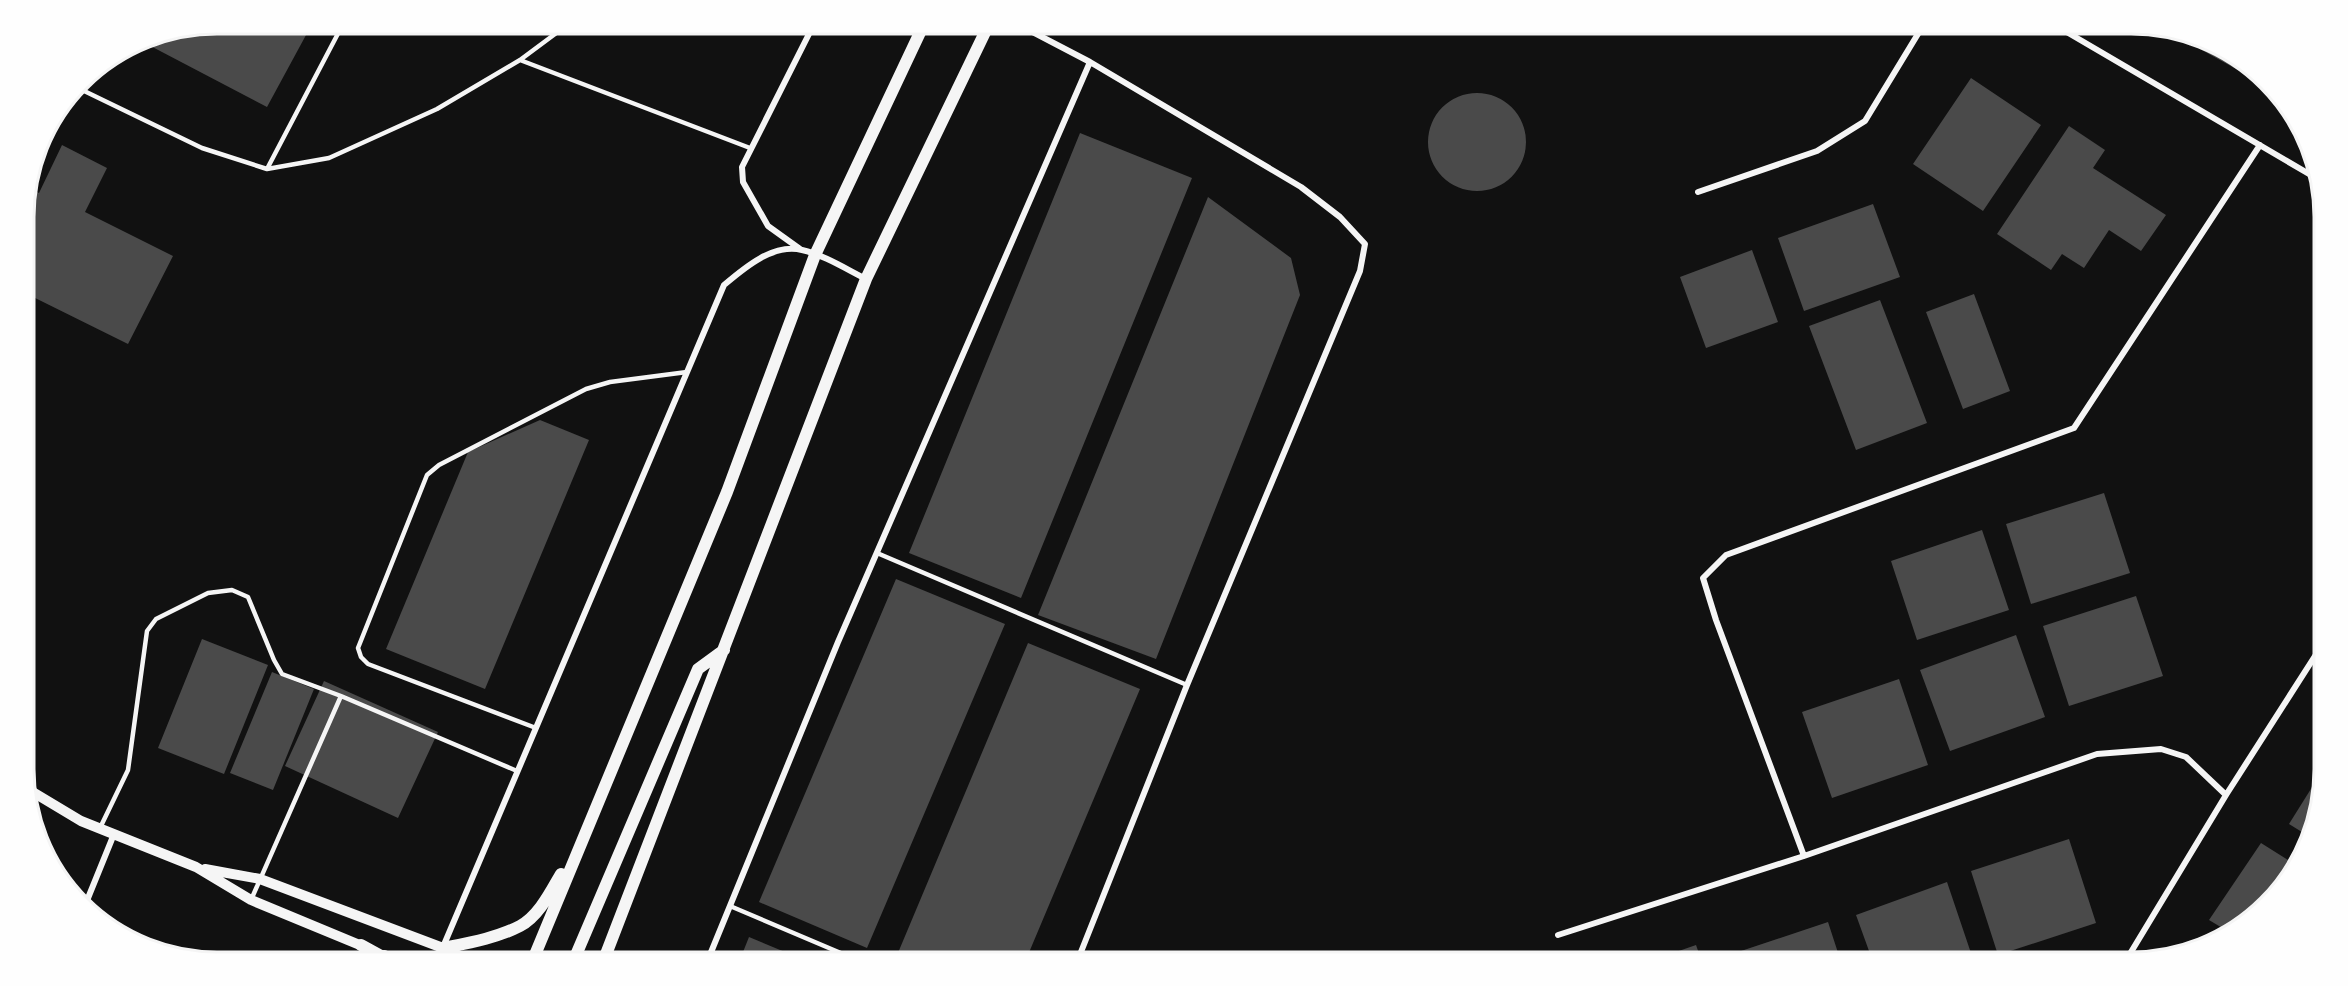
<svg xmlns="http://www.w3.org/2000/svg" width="2348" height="986" viewBox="0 0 2348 986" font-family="Mulish,sans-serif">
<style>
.building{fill:#4a4a4a}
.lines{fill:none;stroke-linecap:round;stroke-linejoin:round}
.service{stroke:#f5f5f5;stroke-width:4.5}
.minor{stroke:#f5f5f5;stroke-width:6}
.tertiary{stroke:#f5f5f5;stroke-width:10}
.secondary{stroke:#f5f5f5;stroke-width:12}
.rim{fill:none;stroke:#f5f5f5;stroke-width:3}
</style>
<rect width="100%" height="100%" fill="#111"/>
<path class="building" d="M 218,24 L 312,24 L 267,107 L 141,41 Z
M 2205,39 L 2257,79 L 2256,80 L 2200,49 Z
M 1971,78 L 2041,125 L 1983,211 L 1913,164 Z
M1428 142a49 49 0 1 1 98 0a49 49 0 1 1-98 0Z
M 2069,126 L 2105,150 L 2093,168 L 2166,215 L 2141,251 L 2109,230 L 2084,268 L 2062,254 L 2051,270 L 1997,234 Z
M 1080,133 L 1192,178 L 1021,598 L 909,553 Z
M 62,145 L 107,168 L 85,212 L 173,256 L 128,344 L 25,293 L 24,205 L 29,188 L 39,193 Z
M 1208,197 L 1291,258 L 1300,295 L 1156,659 L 1038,615 Z
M 1873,204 L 1900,277 L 1804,311 L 1778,238 Z
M 1752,250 L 1778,322 L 1706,348 L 1680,277 Z
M 1974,294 L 2010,391 L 1963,409 L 1926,312 Z
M 1880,300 L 1927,423 L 1856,450 L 1809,326 Z
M 540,420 L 589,440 L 485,689 L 386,649 L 468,452 Z
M 2104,493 L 2130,573 L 2031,604 L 2006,524 Z
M 1982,530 L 2009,610 L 1917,640 L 1891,561 Z
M 896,579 L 1005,624 L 867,948 L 759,902 Z
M 2136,596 L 2163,676 L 2069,706 L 2043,626 Z
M 2016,635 L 2045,717 L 1950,751 L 1920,670 Z
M 202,639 L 268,665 L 224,774 L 158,748 Z
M 1028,643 L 1140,689 L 1025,962 L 899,962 L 895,960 Z
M 272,672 L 314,689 L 273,790 L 230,773 Z
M 1899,679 L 1928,765 L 1832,798 L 1802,712 Z
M 324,681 L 438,732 L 398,818 L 285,766 Z
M 2324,768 L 2310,837 L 2289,824 Z
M 2069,839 L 2096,923 L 1998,955 L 1971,871 Z
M 2261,843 L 2293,863 L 2248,922 L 2229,932 L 2209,920 Z
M 1947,882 L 1974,962 L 1873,962 L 1856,915 Z
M 1828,922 L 1841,962 L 1738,962 L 1735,953 Z
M 749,937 L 809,962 L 739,962 Z
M 1696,945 L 1702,962 L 1650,962 L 1650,961 Z"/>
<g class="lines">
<path class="service" d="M 520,60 L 750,148
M 78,88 L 202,148 L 267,169 L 329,158 L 437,109 L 520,60 L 555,34 L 564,24
M 267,169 L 343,24
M 877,553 L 1187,685
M 536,728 L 368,664 L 361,657 L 358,648 L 427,475 L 439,465 L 586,389 L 610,382 L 687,372
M 100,828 L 128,770 L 147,631 L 156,619 L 208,593 L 232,590 L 248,597 L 274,660 L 282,674 L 341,696 L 517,771
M 251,900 L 341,696
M 730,906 L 862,962"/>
<path class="minor" d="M 1017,24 L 1090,62 L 1301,187 L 1340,217 L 1365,244 L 1360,271 L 1187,685 L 1077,962
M 2053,24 L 2316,178
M 1698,192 L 1817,151 L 1865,121 L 1924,24
M 800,249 L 768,226 L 743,182 L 742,167 L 814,24
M 1804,856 L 1716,620 L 1703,578 L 1726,555 L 2074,428 L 2260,145
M 86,903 L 114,834
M 1558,935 L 1804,856 L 2097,754 L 2161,749 L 2186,757 L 2226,795
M 443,947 L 724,285 C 744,268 773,243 802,250 C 824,255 846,269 866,279
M 707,962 L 838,642 L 1090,62
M 2125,962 L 2226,795 L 2324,642"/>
<path class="tertiary" d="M 26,788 L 81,821 L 196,867 L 251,900 L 367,948
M 205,869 L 260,879 L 443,948 L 473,962
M 384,955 L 402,962"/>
<path class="secondary" d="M 361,945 L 392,962
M 443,948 C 468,943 497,938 520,926 C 539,916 551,891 561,874
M 532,962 L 727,492 L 815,255 L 924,24
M 573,962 L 698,669 L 724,650
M 603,962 L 866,279 L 989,24"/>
</g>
<path d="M0 0H2348V986H0ZM217 34H2131A183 183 0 0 1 2314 217V769A183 183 0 0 1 2131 952H217A183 183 0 0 1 34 769V217A183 183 0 0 1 217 34Z" fill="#fefefe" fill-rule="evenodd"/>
<path class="rim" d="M217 34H2131A183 183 0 0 1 2314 217V769A183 183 0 0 1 2131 952H217A183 183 0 0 1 34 769V217A183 183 0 0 1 217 34Z"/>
</svg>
